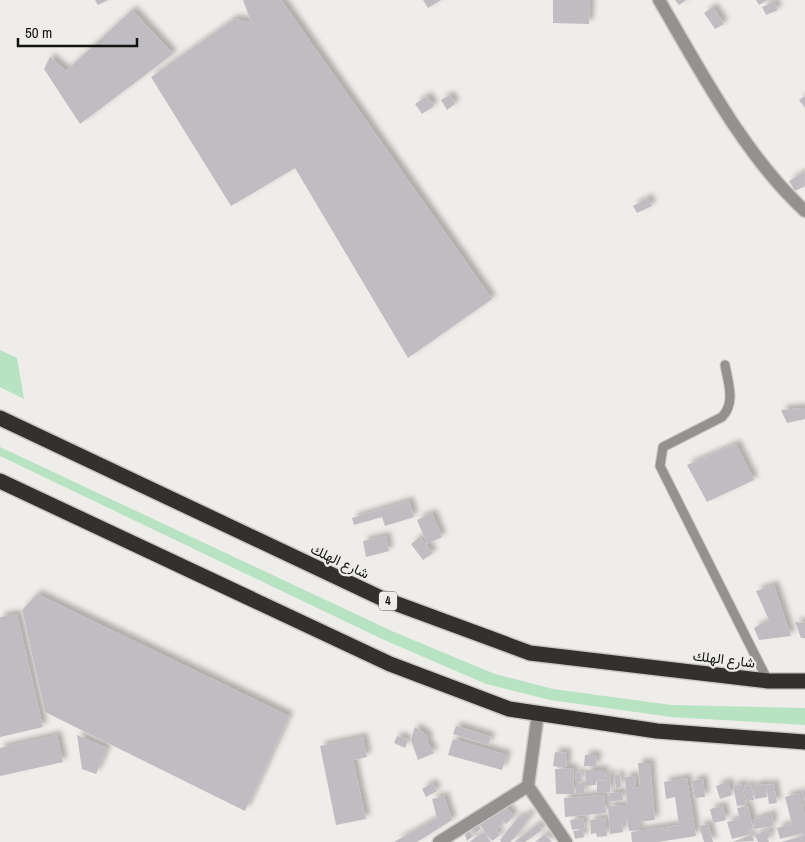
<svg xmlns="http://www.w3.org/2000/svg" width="805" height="842" viewBox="0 0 805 842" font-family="'Archivo Narrow',Vazirmatn,sans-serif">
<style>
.green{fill:#b8e3c3}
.building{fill:#bfbdc1;filter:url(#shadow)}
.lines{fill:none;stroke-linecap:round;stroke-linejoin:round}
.lane-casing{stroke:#cccac6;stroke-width:11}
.street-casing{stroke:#cccac6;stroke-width:15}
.highway-casing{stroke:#cccac6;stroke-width:18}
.lane{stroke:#949291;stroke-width:9}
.street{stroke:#949291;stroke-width:12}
.highway{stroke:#33302e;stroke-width:15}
.labels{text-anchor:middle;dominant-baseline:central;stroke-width:4.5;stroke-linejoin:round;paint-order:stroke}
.shield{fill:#efede9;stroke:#545451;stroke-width:1}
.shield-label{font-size:12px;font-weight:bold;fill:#121210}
.street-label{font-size:14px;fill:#121210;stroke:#efede9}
</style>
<defs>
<filter id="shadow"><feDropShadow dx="4.5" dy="-4.5" stdDeviation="2.5" flood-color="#0004"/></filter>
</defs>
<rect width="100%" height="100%" fill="#efede9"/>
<path class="green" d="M 0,350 L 17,358 L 24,399 L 0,387 Z
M 0,447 L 394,632 L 495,674 L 553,689 L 672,705 L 805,708 L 805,725 L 671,717 L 550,700 L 486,684 L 382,639 L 0,456 Z"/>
<path class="building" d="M 95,0 L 108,0 L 98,5 Z
M 243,0 L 281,0 L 492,299 L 408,358 L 295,168 L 231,206 L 151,77 L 234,19 L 251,22 Z
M 423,0 L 441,0 L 428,8 Z
M 553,0 L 590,0 L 589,24 L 553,23 Z
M 675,0 L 686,0 L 679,5 Z
M 756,0 L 767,0 L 759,5 Z
M 774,2 L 778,10 L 766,15 L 762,7 Z
M 713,7 L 724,24 L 715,29 L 704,13 Z
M 132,10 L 173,54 L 80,124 L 44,69 L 50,57 L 66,71 Z
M 450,95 L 455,104 L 447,110 L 441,100 Z
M 427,96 L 434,106 L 422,114 L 415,104 Z
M 805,96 L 805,108 L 799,100 Z
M 804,172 L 805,186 L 795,191 L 789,181 Z
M 648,198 L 652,206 L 637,213 L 633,206 Z
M 805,408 L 805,419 L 787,423 L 781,410 Z
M 736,444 L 754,480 L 707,502 L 687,465 Z
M 409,501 L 414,517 L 385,526 L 382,517 L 354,525 L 352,518 Z
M 432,513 L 442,537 L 427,544 L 417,520 Z
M 386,536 L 389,551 L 366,557 L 363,541 Z
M 420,537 L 433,553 L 423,560 L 411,544 Z
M 774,585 L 791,636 L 759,640 L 754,628 L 769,620 L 756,591 Z
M 37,594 L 289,716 L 245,811 L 45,712 L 22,610 Z
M 17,614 L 43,727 L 0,737 L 0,617 Z
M 795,622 L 805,623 L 805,638 L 801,638 Z
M 456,726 L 491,737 L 488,745 L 453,734 Z
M 415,727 L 428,736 L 427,741 L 434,753 L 418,760 L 411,740 Z
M 57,735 L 63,762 L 0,776 L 0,748 Z
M 77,735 L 107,748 L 96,774 L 82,769 Z
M 397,736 L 408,740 L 405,748 L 394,743 Z
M 363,737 L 367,757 L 353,760 L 366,819 L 336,825 L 320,746 Z
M 453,739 L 507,755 L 502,770 L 448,755 Z
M 555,752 L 567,753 L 566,768 L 553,766 Z
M 585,755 L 597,755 L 596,766 L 584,766 Z
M 638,763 L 650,763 L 655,820 L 638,822 L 639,830 L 629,831 L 626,814 L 627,822 L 622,822 L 623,832 L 610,834 L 608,806 L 627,805 L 625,777 L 635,776 L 636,788 L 640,787 Z
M 573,768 L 574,794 L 556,794 L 555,769 Z
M 586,770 L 604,770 L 604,779 L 596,779 L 596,785 L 586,786 Z
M 581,772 L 582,781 L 576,781 L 575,773 Z
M 606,774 L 611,774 L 610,792 L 597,792 L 597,780 L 605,781 Z
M 614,775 L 620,775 L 621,787 L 616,788 Z
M 687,778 L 696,836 L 658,842 L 632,842 L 631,832 L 679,825 L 675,797 L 666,799 L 664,782 Z
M 703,779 L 705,797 L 695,798 L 692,781 Z
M 728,782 L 732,795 L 720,799 L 716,786 Z
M 432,783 L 437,791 L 426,797 L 422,789 Z
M 742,784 L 746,805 L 737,806 L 733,786 Z
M 765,784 L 767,797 L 755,799 L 753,786 Z
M 774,784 L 777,803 L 769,804 L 766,785 Z
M 576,785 L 584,785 L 584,793 L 576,793 Z
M 751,785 L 754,800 L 747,801 L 744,786 Z
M 805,790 L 805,806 L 804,806 L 801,791 Z
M 622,792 L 623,800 L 607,802 L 607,796 L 610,796 L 609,793 Z
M 799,793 L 805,816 L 805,842 L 781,842 L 803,836 L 802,833 L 780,839 L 777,828 L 792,824 L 785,797 Z
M 604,795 L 606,813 L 565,817 L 564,798 Z
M 444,796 L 452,820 L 417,842 L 394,842 L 437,818 L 432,799 Z
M 504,804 L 514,816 L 506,824 L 495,812 Z
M 723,806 L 726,820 L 713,823 L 710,809 Z
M 748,806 L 753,828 L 749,829 L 750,834 L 732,839 L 727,822 L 740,819 L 737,808 Z
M 494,812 L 503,824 L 496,830 L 500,835 L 492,841 L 479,823 Z
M 527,813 L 531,816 L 515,837 L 510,842 L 501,842 L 500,840 L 519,816 L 522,818 Z
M 772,814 L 773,826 L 754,829 L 753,820 Z
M 583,818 L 585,828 L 572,830 L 570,820 Z
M 605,818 L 607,836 L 597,837 L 596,833 L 591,834 L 590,820 Z
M 476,822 L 481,829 L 475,833 L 470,826 Z
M 538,824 L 542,830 L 525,842 L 514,842 Z
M 708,824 L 713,842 L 704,842 L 699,826 Z
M 769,829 L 771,835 L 767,838 L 769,842 L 758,842 L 755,835 Z
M 583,830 L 584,837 L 575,839 L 573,831 Z
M 469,831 L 473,836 L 467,841 L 465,835 Z
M 484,832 L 491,842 L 469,842 Z
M 545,834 L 552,842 L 535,842 Z
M 752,835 L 754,841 L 732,842 Z"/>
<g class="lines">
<g class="lane-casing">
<path id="lane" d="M 725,365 C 728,382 736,403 722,417 L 663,447 L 660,466 L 768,681"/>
</g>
<g class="street-casing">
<path id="street" d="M 659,0 C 701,71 744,155 805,211
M 528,786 L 566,842
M 439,842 L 528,786 L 538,713"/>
</g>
<g class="highway-casing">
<path id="highway" d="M 0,418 L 381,598 L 530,653 L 768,681 L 805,681
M 0,481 L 390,664 L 509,709 L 657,731 L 805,742"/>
</g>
<use href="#lane" class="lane"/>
<use href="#street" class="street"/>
<use href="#highway" class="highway"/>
</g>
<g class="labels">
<rect class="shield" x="379" y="591.5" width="18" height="19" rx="4"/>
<g class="shield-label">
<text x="388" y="601">4</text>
</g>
<g class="street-label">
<text transform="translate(340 561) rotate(25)">شارع الهلك</text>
<text transform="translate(724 659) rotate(7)">شارع الهلك</text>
</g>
</g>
<path d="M18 38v8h119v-8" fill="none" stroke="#121210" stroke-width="2.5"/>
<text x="25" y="38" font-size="15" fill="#121210" stroke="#efede9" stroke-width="4" paint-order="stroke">50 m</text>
</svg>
